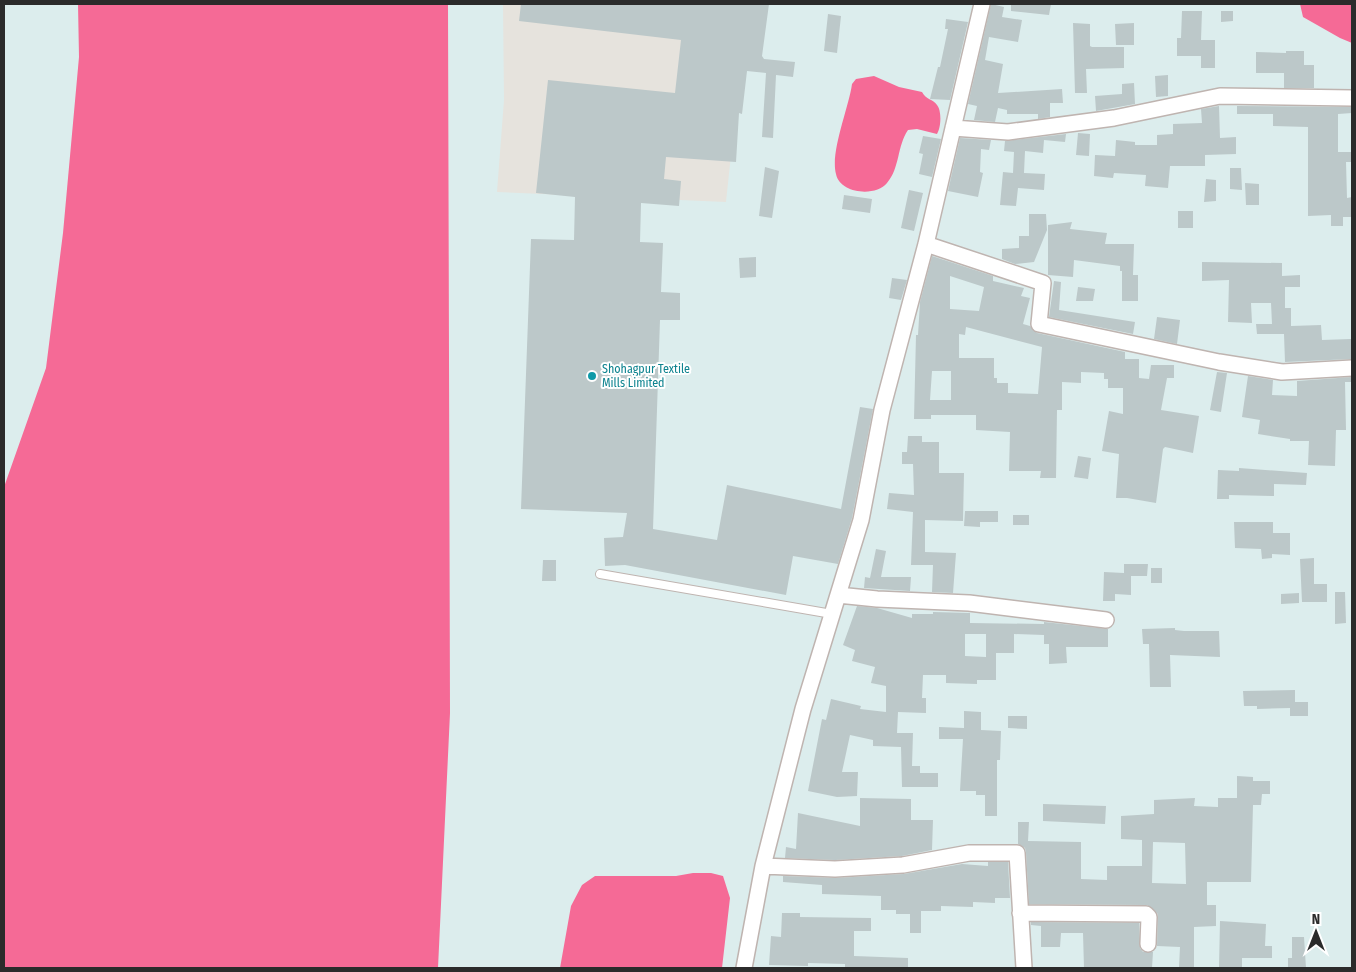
<svg xmlns="http://www.w3.org/2000/svg" width="1356" height="972" viewBox="0 0 1356 972" font-family="'Fira Sans Condensed',sans-serif">
<style>
.industrial{fill:#e6e3dd}
.water{fill:#f56a96}
.building{fill:#bcc8c9;fill-rule:evenodd}
.lines{fill:none;stroke-linecap:round;stroke-linejoin:round}
.lane-casing{stroke:#bfb4b0;stroke-width:10}
.street-casing{stroke:#bfb4b0;stroke-width:18}
.lane{stroke:#fff;stroke-width:8}
.street{stroke:#fff;stroke-width:15}
.culture-dot{fill:#0f9aa8;stroke:#fff;stroke-width:2}
.labels{text-anchor:middle;dominant-baseline:central;stroke-width:4;stroke-linejoin:round;paint-order:stroke}
.culture-label{font-size:12px;fill:#0d838f;stroke:#fff;text-anchor:start}
</style>
<rect width="100%" height="100%" fill="#dceded"/>
<path class="industrial" d="M 503,4 L 747,4 L 726,202 L 497,192 L 504,100 Z"/>
<path class="water" d="M 78,4 L 448,4 L 450,713 L 438,968 L 4,968 L 4,487 L 46,368 L 63,233 L 79,57 Z
M 1300,4 L 1352,4 L 1352,43 L 1340,38 L 1303,17 Z
M 874,76 L 899,87 L 922,92 C 926,100 933,99 937,105 C 942,111 941,128 937,134 L 917,129 L 908,130 C 897,146 900,168 887,183 C 876,197 840,194 836,174 C 830,152 849,107 852,84 L 856,79 Z
M 693,873 L 711,873 L 723,876 L 730,898 L 722,968 L 560,968 L 571,906 L 582,885 L 595,876 L 676,876 Z"/>
<path class="building" d="M 521,4 L 769,4 L 762,56 L 764,59 L 795,62 L 793,77 L 776,75 L 773,138 L 762,137 L 766,73 L 747,71 L 742,114 L 739,113 L 736,162 L 666,157 L 664,179 L 681,181 L 679,206 L 641,203 L 640,242 L 663,243 L 661,292 L 680,293 L 680,320 L 660,320 L 653,529 L 717,540 L 727,485 L 841,509 L 860,407 L 873,409 L 852,518 L 838,564 L 793,556 L 786,595 L 625,565 L 605,566 L 604,538 L 623,537 L 627,513 L 521,509 L 531,239 L 574,240 L 575,197 L 536,193 L 548,80 L 675,93 L 681,40 L 519,21 Z
M 991,4 L 1004,7 L 1002,17 L 1022,20 L 1018,42 L 989,37 L 985,60 L 1003,64 L 998,93 L 1062,89 L 1063,103 L 1050,103 L 1050,117 L 1038,119 L 1038,114 L 1007,114 L 1007,110 L 998,108 L 995,122 L 974,120 L 977,106 L 968,104 Z
M 1011,4 L 1051,4 L 1049,15 L 1011,11 Z
M 1182,11 L 1202,11 L 1201,40 L 1215,40 L 1215,68 L 1201,68 L 1201,56 L 1177,56 L 1177,38 L 1181,38 Z
M 1221,11 L 1233,11 L 1233,21 L 1221,22 Z
M 828,14 L 841,16 L 837,53 L 824,51 Z
M 946,19 L 968,22 L 950,100 L 930,99 L 938,67 L 940,67 L 948,29 L 945,29 Z
M 1073,23 L 1090,24 L 1090,46 L 1092,47 L 1124,47 L 1124,68 L 1086,69 L 1087,93 L 1075,93 Z
M 1134,23 L 1134,45 L 1116,45 L 1115,24 Z
M 1286,51 L 1304,51 L 1304,65 L 1314,65 L 1314,88 L 1284,88 L 1284,73 L 1256,73 L 1256,52 L 1286,53 Z
M 1168,75 L 1168,96 L 1156,97 L 1155,76 Z
M 1134,83 L 1135,104 L 1096,111 L 1095,96 L 1122,94 L 1122,84 Z
M 1219,106 L 1220,138 L 1236,137 L 1236,154 L 1205,155 L 1205,166 L 1170,166 L 1168,188 L 1145,186 L 1146,175 L 1114,173 L 1113,178 L 1094,176 L 1095,155 L 1115,156 L 1116,140 L 1135,142 L 1135,145 L 1157,145 L 1157,135 L 1173,134 L 1173,124 L 1202,123 L 1201,109 Z
M 1237,106 L 1352,107 L 1352,113 L 1338,114 L 1338,152 L 1352,152 L 1352,162 L 1346,162 L 1347,198 L 1352,197 L 1352,217 L 1343,217 L 1343,226 L 1331,226 L 1331,215 L 1308,216 L 1308,127 L 1273,126 L 1273,114 L 1237,114 Z
M 1078,133 L 1090,134 L 1089,156 L 1076,155 Z
M 1066,134 L 1065,142 L 1044,140 L 1043,153 L 1025,151 L 1024,173 L 1045,174 L 1044,190 L 1018,188 L 1016,206 L 1000,205 L 1003,172 L 1013,173 L 1014,152 L 1004,151 L 1005,141 Z
M 923,136 L 941,139 L 932,177 L 919,174 L 923,154 L 919,153 Z
M 960,138 L 991,140 L 989,150 L 981,149 L 980,172 L 983,173 L 978,197 L 948,191 Z
M 765,167 L 779,171 L 772,218 L 759,216 Z
M 1230,168 L 1241,168 L 1242,190 L 1230,189 Z
M 1206,179 L 1216,180 L 1216,201 L 1204,202 Z
M 1245,183 L 1259,184 L 1259,205 L 1246,205 Z
M 909,190 L 923,193 L 914,231 L 901,228 Z
M 844,195 L 872,199 L 870,213 L 842,209 Z
M 1178,211 L 1193,211 L 1193,228 L 1178,228 Z
M 1029,214 L 1046,214 L 1047,230 L 1034,262 L 1015,264 L 1002,259 L 1002,249 L 1019,248 L 1019,236 L 1029,236 Z
M 1072,222 L 1070,229 L 1107,233 L 1105,244 L 1134,244 L 1133,275 L 1138,275 L 1138,301 L 1122,301 L 1122,271 L 1120,271 L 1120,266 L 1074,260 L 1073,277 L 1048,275 L 1048,225 Z
M 932,256 L 993,276 L 993,281 L 1024,288 L 1021,296 L 1030,298 L 1023,324 L 1030,326 L 1037,333 L 1125,352 L 1125,359 L 1139,359 L 1139,378 L 1149,379 L 1151,365 L 1174,365 L 1174,378 L 1167,378 L 1161,410 L 1199,416 L 1193,453 L 1165,447 L 1163,449 L 1156,503 L 1127,498 L 1116,498 L 1119,454 L 1102,451 L 1109,411 L 1123,414 L 1123,388 L 1108,388 L 1108,379 L 1104,379 L 1104,373 L 1081,372 L 1081,383 L 1062,382 L 1062,410 L 1057,410 L 1056,478 L 1040,478 L 1041,471 L 1009,471 L 1010,432 L 976,430 L 976,415 L 931,415 L 931,419 L 914,419 L 916,335 L 918,335 L 920,302 ZM 950,276 L 984,287 L 979,311 L 950,309 ZM 966,327 L 1042,347 L 1038,394 L 1008,393 L 1008,383 L 997,383 L 997,378 L 994,378 L 994,358 L 959,358 L 959,334 L 965,335 ZM 932,371 L 951,371 L 951,400 L 930,400 Z
M 756,257 L 756,277 L 740,278 L 739,258 Z
M 1202,262 L 1282,263 L 1282,276 L 1300,275 L 1300,287 L 1285,287 L 1285,308 L 1291,308 L 1291,326 L 1321,325 L 1322,340 L 1351,339 L 1351,359 L 1285,362 L 1284,334 L 1257,334 L 1256,324 L 1272,324 L 1271,303 L 1251,303 L 1252,323 L 1228,322 L 1229,280 L 1202,281 Z
M 892,278 L 907,280 L 901,300 L 889,298 Z
M 1054,281 L 1061,282 L 1059,310 L 1135,322 L 1133,334 L 1049,317 Z
M 1078,287 L 1095,289 L 1093,301 L 1076,301 Z
M 1157,317 L 1180,320 L 1177,344 L 1154,339 Z
M 1217,372 L 1227,373 L 1221,412 L 1210,410 Z
M 1248,376 L 1273,380 L 1272,395 L 1297,396 L 1297,381 L 1352,377 L 1352,382 L 1345,382 L 1346,430 L 1336,430 L 1335,466 L 1308,465 L 1309,441 L 1290,441 L 1290,439 L 1258,434 L 1260,420 L 1242,417 Z
M 908,436 L 922,436 L 922,442 L 939,442 L 939,473 L 964,473 L 963,521 L 925,520 L 925,552 L 956,553 L 953,593 L 932,592 L 933,565 L 911,565 L 913,512 L 887,509 L 889,493 L 914,495 L 913,464 L 902,464 L 902,452 L 907,452 Z
M 1078,456 L 1091,458 L 1088,479 L 1074,477 Z
M 1239,468 L 1307,473 L 1306,485 L 1274,484 L 1274,496 L 1229,495 L 1229,499 L 1217,499 L 1218,470 L 1239,471 Z
M 965,511 L 998,511 L 998,522 L 980,522 L 980,527 L 964,526 Z
M 1013,515 L 1029,515 L 1029,525 L 1013,525 Z
M 1234,522 L 1273,522 L 1273,533 L 1290,533 L 1290,555 L 1272,554 L 1272,558 L 1262,559 L 1261,549 L 1235,548 Z
M 876,549 L 886,551 L 881,577 L 911,577 L 910,591 L 864,588 L 865,577 L 870,578 Z
M 1314,558 L 1314,584 L 1327,584 L 1327,602 L 1302,602 L 1300,559 Z
M 543,560 L 556,560 L 556,581 L 542,581 Z
M 1124,564 L 1148,564 L 1147,576 L 1131,576 L 1131,595 L 1115,594 L 1115,601 L 1103,601 L 1104,572 L 1124,573 Z
M 1151,568 L 1162,568 L 1162,583 L 1151,583 Z
M 1335,592 L 1345,592 L 1346,623 L 1335,624 Z
M 1299,593 L 1299,603 L 1281,604 L 1281,594 Z
M 857,606 L 877,608 L 912,618 L 912,614 L 933,614 L 933,612 L 970,613 L 970,623 L 1044,624 L 1044,622 L 1108,629 L 1108,647 L 1066,647 L 1067,663 L 1049,664 L 1049,644 L 1044,644 L 1044,635 L 1014,634 L 1014,653 L 996,653 L 996,680 L 977,680 L 977,684 L 946,683 L 946,675 L 923,675 L 922,698 L 926,698 L 926,713 L 898,712 L 897,733 L 913,733 L 912,766 L 920,766 L 920,773 L 938,773 L 938,787 L 902,787 L 901,747 L 873,746 L 873,740 L 850,735 L 842,772 L 858,772 L 857,796 L 837,797 L 808,791 L 822,719 L 826,720 L 831,699 L 861,706 L 860,709 L 886,712 L 886,686 L 871,683 L 875,667 L 852,661 L 855,650 L 843,645 ZM 965,634 L 986,634 L 986,657 L 965,656 Z
M 1175,628 L 1175,630 L 1184,631 L 1219,631 L 1220,657 L 1170,655 L 1171,687 L 1150,687 L 1149,644 L 1143,644 L 1142,629 Z
M 1295,690 L 1295,702 L 1308,702 L 1308,716 L 1290,716 L 1290,708 L 1257,709 L 1257,706 L 1244,706 L 1243,691 Z
M 964,711 L 981,712 L 981,730 L 1001,731 L 1000,760 L 997,760 L 997,816 L 985,816 L 985,795 L 976,795 L 976,791 L 960,791 L 963,739 L 939,739 L 939,727 L 964,728 Z
M 1008,716 L 1027,716 L 1027,729 L 1008,728 Z
M 1237,776 L 1253,777 L 1253,781 L 1270,781 L 1270,794 L 1262,794 L 1261,805 L 1253,805 L 1251,882 L 1207,882 L 1207,905 L 1216,905 L 1216,926 L 1194,927 L 1194,968 L 1179,968 L 1180,947 L 1157,946 L 1158,914 L 1147,905 L 1029,904 L 1026,852 L 1025,848 L 1018,844 L 1018,822 L 1029,822 L 1028,841 L 1081,842 L 1081,879 L 1107,880 L 1107,866 L 1142,866 L 1142,840 L 1121,839 L 1121,816 L 1154,814 L 1154,800 L 1195,798 L 1194,806 L 1218,807 L 1218,798 L 1237,798 ZM 1153,842 L 1185,843 L 1186,884 L 1152,883 Z
M 860,798 L 911,799 L 911,820 L 933,820 L 932,850 L 902,856 L 835,860 L 785,858 L 786,847 L 796,849 L 798,813 L 860,826 Z
M 1043,804 L 1106,806 L 1105,824 L 1043,821 Z
M 988,862 L 1008,862 L 1010,898 L 995,898 L 995,903 L 973,902 L 973,907 L 941,906 L 941,911 L 921,911 L 921,933 L 910,933 L 910,914 L 896,914 L 896,910 L 881,910 L 881,896 L 822,894 L 822,885 L 783,882 L 783,876 L 836,878 L 904,874 L 962,864 L 988,866 Z
M 782,913 L 800,913 L 800,917 L 871,918 L 871,931 L 854,931 L 854,956 L 908,958 L 908,968 L 845,968 L 845,964 L 808,963 L 808,966 L 769,965 L 771,936 L 781,937 Z
M 1220,921 L 1266,924 L 1265,946 L 1272,946 L 1272,958 L 1242,958 L 1242,968 L 1219,968 Z
M 1031,922 L 1139,923 L 1140,948 L 1143,952 L 1153,952 L 1152,968 L 1084,968 L 1083,933 L 1061,933 L 1060,947 L 1041,947 L 1041,926 L 1031,925 Z
M 1292,937 L 1304,937 L 1306,968 L 1288,968 L 1288,958 L 1292,958 Z"/>
<g class="lines">
<g class="lane-casing">
<path id="lane" d="M 600,574 L 832,614"/>
</g>
<g class="street-casing">
<path id="street" d="M 953,128 L 1008,132 L 1114,118 L 1220,96 L 1352,98
M 926,244 L 1043,283 L 1039,324 L 1219,362 L 1282,372 L 1352,368
M 838,595 L 877,599 L 969,603 L 1106,620
M 763,866 L 835,869 L 903,865 L 969,853 L 1017,853 L 1024,968
M 1020,913 L 1146,914 L 1149,917 L 1148,944
M 744,968 L 763,866 L 803,709 L 861,520 L 882,410 L 926,244 L 982,4"/>
</g>
<use href="#lane" class="lane"/>
<use href="#street" class="street"/>
</g>
<circle class="culture-dot" cx="592" cy="376" r="5"/>
<g class="labels">
<g class="culture-label">
<text x="602" y="369">Shohagpur Textile<tspan x="602" dy="14">Mills Limited</tspan></text>
</g>
</g>
<rect width="1356" height="972" fill="none" stroke="#2b2b2b" stroke-width="10"/>
<g transform="translate(1316 932)" stroke="#ffffff" stroke-width="4" paint-order="stroke">
<path d="M0-4L9 19L0 12L-9 19Z" fill="#2b2b2b"/>
<text y="-8" font-size="14" font-weight="bold" text-anchor="middle" fill="#2b2b2b">N</text>
</g>
</svg>
